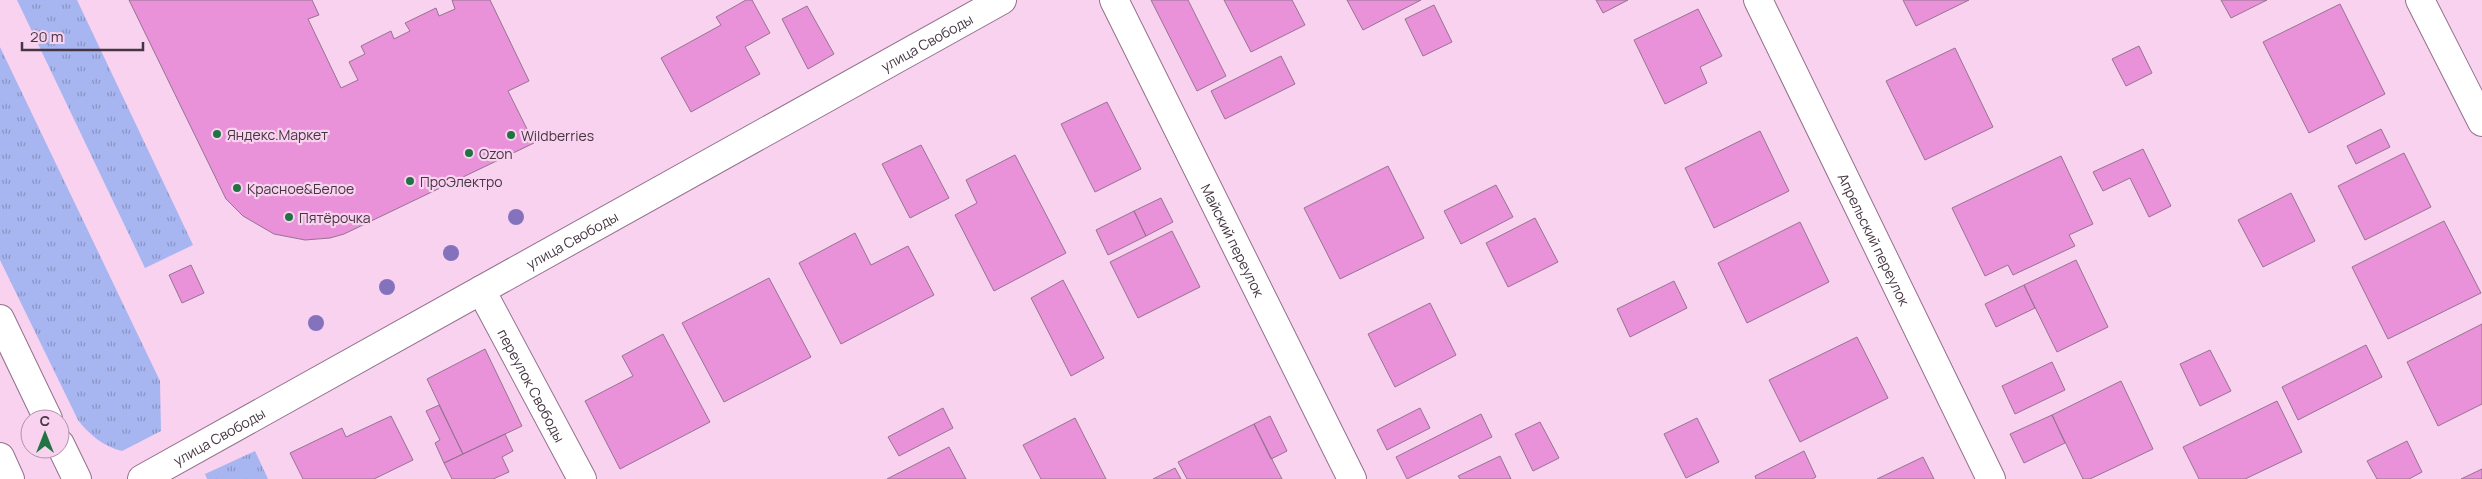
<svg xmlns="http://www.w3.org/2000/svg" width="2482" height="479" viewBox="0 0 2482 479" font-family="Manrope,sans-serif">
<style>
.grass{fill:url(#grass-tufts)}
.building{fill:#e991d9;stroke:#967490}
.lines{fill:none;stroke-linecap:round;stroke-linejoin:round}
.minor-casing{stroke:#92708b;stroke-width:30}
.major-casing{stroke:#92708b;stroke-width:30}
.minor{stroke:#fff;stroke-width:28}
.major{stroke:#fff;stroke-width:28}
.tree{fill:#8473bc}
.poi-dot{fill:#227343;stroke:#f8d2ef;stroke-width:2}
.labels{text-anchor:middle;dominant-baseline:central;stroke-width:4.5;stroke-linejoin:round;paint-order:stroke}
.street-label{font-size:14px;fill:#453642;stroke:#f8d2ef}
.poi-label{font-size:14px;fill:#453642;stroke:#f8d2ef;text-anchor:start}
</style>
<defs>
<pattern id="grass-tufts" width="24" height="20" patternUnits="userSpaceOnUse" patternTransform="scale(1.25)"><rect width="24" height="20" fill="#a7b5f0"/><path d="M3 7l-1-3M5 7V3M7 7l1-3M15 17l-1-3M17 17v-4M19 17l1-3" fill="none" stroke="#8a94c4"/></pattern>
</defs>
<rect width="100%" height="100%" fill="#f8d2ef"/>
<path class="grass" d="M 17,0 L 77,0 L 193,245 L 145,268 Z
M 0,47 L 160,381 L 161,431 L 122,451 C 105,447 89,435 78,420 L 0,260 Z
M 255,451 L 268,479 L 207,479 L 205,474 Z"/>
<path class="building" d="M 129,0 L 312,0 L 319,15 L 308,19 L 341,88 L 358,80 L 349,62 L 365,54 L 361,46 L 391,31 L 394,39 L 410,31 L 405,23 L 436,8 L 439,16 L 455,9 L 452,0 L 490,0 L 529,81 L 508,91 L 534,143 L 344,234 L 330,238 L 305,240 L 274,234 L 243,216 L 226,199 Z
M 746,0 L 752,0 L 770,33 L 745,47 L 760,74 L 691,112 L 661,58 L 721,25 L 716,17 Z
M 1151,0 L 1188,0 L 1226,76 L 1197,91 Z
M 1224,0 L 1292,0 L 1305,25 L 1251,52 Z
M 1347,0 L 1421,0 L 1363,30 Z
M 1596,0 L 1628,0 L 1603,13 Z
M 1903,0 L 1969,0 L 1916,26 Z
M 2221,0 L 2267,0 L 2231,18 Z
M 2340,4 L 2385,94 L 2309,133 L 2263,42 Z
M 1434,5 L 1452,42 L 1423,56 L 1405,19 Z
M 807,6 L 834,54 L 808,69 L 782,19 Z
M 1698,9 L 1722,56 L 1700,67 L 1707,83 L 1665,104 L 1634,40 Z
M 2139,46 L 2152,73 L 2126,86 L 2112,59 Z
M 1955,48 L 1993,127 L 1925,160 L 1886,81 Z
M 1281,56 L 1295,84 L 1225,119 L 1211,91 Z
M 1107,102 L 1141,169 L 1095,192 L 1061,124 Z
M 2381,129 L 2390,147 L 2356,164 L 2347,146 Z
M 1760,131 L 1789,191 L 1714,228 L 1685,168 Z
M 921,145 L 949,198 L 910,218 L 882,164 Z
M 2143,149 L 2171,206 L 2149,217 L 2130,178 L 2103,191 L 2093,172 Z
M 2404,153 L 2431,207 L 2365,240 L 2338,186 Z
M 1015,155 L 1066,253 L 994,291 L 955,215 L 977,203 L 966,180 Z
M 2061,156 L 2093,224 L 2069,235 L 2075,246 L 2013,275 L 2008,265 L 1985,276 L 1952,208 Z
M 1388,166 L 1424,238 L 1340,279 L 1304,208 Z
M 1496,185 L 1513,217 L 1461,244 L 1444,211 Z
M 2291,193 L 2315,241 L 2263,267 L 2238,220 Z
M 1161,198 L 1173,222 L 1146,236 L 1134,211 Z
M 1134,211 L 1146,236 L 1108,255 L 1096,230 Z
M 1535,218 L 1558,262 L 1508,287 L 1486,243 Z
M 2444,221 L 2481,293 L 2388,339 L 2352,267 Z
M 1800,222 L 1829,282 L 1747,323 L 1718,263 Z
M 1172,231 L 1200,287 L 1138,318 L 1110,262 Z
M 855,233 L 871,265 L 908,246 L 934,295 L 841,344 L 799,263 Z
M 2076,260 L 2108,327 L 2057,352 L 2024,285 Z
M 191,265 L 204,293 L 182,303 L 169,275 Z
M 769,278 L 811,357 L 724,402 L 682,323 Z
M 1063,280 L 1104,358 L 1071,376 L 1031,298 Z
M 1674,281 L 1687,308 L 1630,337 L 1617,309 Z
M 2024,285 L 2035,308 L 1996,327 L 1985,304 Z
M 1430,303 L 1456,355 L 1395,387 L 1368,334 Z
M 2482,324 L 2482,404 L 2438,426 L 2407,362 Z
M 663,334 L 710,422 L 620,469 L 585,401 L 633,376 L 622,356 Z
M 1857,337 L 1888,398 L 1800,442 L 1769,380 Z
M 2366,345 L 2382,377 L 2298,420 L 2282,387 Z
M 485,349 L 522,426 L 463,454 L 427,379 Z
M 2210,350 L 2231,391 L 2200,406 L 2180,364 Z
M 2052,362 L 2065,390 L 2015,414 L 2002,386 Z
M 2121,381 L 2153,449 L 2090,479 L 2083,479 L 2052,415 Z
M 2277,401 L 2302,452 L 2245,479 L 2199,479 L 2183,447 Z
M 439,405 L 463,454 L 444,463 L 435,443 L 440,440 L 426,411 Z
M 943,408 L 953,428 L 899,456 L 888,437 Z
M 1420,408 L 1430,428 L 1387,450 L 1377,430 Z
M 1481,414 L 1492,437 L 1407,479 L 1396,457 Z
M 2052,415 L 2065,443 L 2024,463 L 2010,434 Z
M 391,416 L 413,460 L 374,479 L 303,479 L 290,453 L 342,428 L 346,437 Z
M 1270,416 L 1287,451 L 1271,459 L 1254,424 Z
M 1075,418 L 1106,479 L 1041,479 L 1023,445 Z
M 1697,418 L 1719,462 L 1686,478 L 1664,434 Z
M 1540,422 L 1559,458 L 1533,471 L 1515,434 Z
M 1254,424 L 1282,479 L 1187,479 L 1178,462 Z
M 505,434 L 513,451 L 502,457 L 509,472 L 493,479 L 452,479 L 444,463 Z
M 2407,441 L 2422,472 L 2409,479 L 2377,479 L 2367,461 Z
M 949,447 L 966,479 L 887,479 Z
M 1804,451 L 1816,477 L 1812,479 L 1756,479 L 1755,476 Z
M 1500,456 L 1511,479 L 1460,479 L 1458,476 Z
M 1923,457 L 1934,479 L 1877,479 Z
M 1175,468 L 1181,479 L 1153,479 Z
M 2482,469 L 2482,479 L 2461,479 Z"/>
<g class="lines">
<g class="minor-casing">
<g id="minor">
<path id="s1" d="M 1114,0 L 1352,479"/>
<path id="s2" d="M 1758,0 L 1991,479"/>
<path d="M 2420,0 L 2482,122"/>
<path id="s3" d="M 481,290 L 582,479"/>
<path id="s4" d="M 142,479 L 1002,0"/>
</g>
</g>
<g class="major-casing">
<path id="major" d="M 0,319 L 48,419
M 60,444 L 77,479
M 0,457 L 10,479"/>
</g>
<use href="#minor" class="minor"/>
<use href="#major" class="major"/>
</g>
<g class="tree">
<circle cx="516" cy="217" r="8"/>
<circle cx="451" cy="253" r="8"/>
<circle cx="387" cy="287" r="8"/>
<circle cx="316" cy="323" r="8"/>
</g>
<g class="poi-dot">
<circle cx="217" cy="134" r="5"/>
<circle cx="511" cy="135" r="5"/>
<circle cx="469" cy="153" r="5"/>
<circle cx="410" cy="181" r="5"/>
<circle cx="237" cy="188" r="5"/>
<circle cx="289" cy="217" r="5"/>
</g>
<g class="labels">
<g class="street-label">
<text stroke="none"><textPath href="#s4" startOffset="898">улица Свободы</textPath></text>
<text stroke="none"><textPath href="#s4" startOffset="492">улица Свободы</textPath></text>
<text stroke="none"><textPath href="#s1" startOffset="268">Майский переулок</textPath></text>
<text stroke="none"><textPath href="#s2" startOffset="266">Апрельский переулок</textPath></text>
<text stroke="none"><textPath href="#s3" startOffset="108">переулок Свободы</textPath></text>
<text stroke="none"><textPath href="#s4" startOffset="88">улица Свободы</textPath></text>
</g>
<g class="poi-label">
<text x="227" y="134">Яндекс.Маркет</text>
<text x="521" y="135">Wildberries</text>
<text x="479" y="153">Ozon</text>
<text x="420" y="181">ПроЭлектро</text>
<text x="247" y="188">Красное&amp;Белое</text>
<text x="299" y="217">Пятёрочка</text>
</g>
</g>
<g transform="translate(45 434)"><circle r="24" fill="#f8d2ef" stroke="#b094aa"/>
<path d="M0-4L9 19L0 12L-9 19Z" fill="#227343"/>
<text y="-8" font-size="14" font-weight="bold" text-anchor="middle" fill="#453642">С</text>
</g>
<path d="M22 42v8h121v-8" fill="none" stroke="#453642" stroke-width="2.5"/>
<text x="30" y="42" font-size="15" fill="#453642" stroke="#f8d2ef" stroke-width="4" paint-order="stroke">20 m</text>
</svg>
